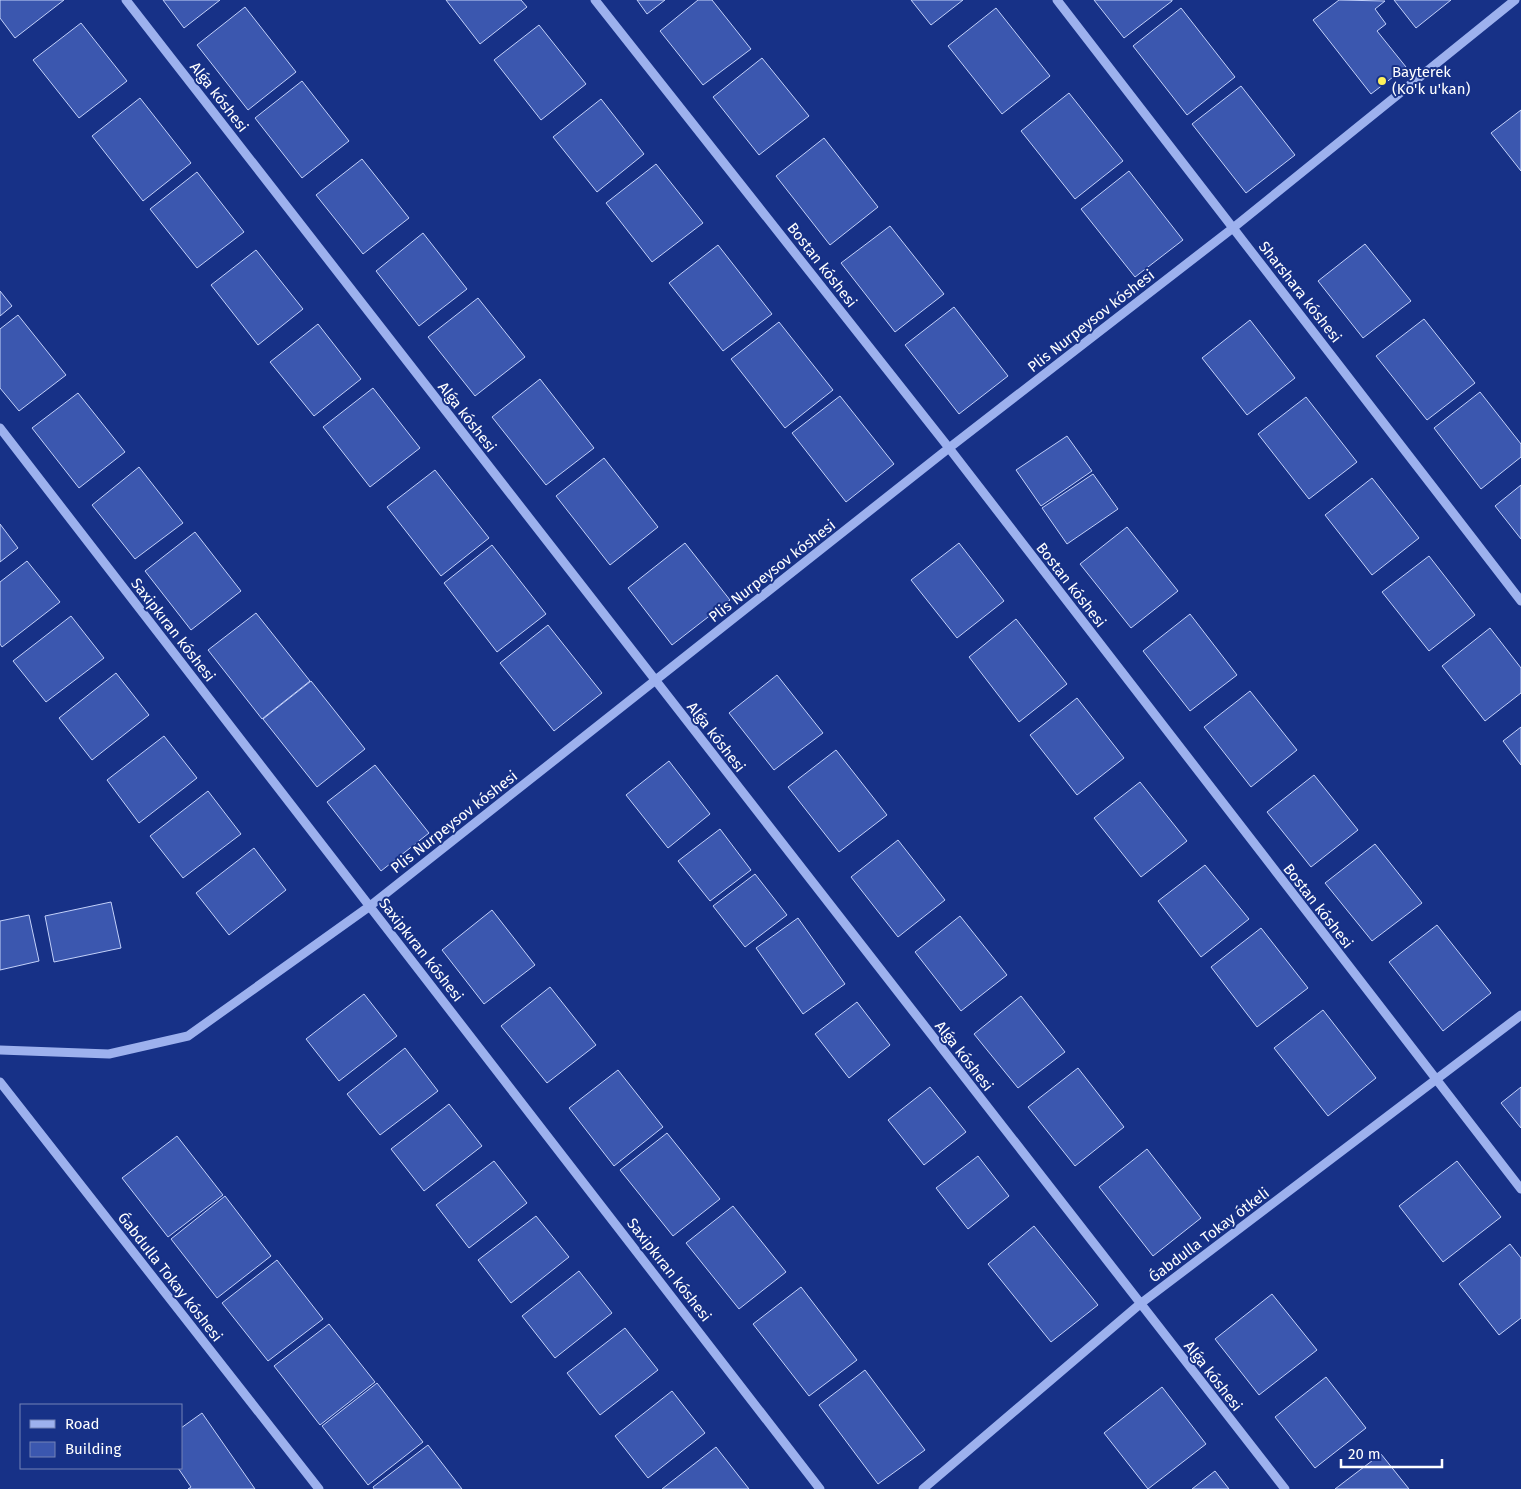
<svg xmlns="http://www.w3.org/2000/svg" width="1521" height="1489" viewBox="0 0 1521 1489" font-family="'Fira Sans',sans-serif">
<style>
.building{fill:#3b57af;stroke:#c3d1fa}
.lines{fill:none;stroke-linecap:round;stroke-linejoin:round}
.minor{stroke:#9db1ee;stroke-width:9}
.poi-dot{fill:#fff15a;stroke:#173187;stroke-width:2}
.labels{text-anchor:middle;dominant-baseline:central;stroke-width:4;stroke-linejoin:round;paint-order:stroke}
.poi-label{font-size:15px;fill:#fff;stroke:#173187;text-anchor:start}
.street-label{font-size:15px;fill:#fff;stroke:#173187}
</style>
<rect width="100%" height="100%" fill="#173187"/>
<path class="building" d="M 0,0 L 64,0 L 15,38 L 0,18 Z
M 163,0 L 220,0 L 184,28 Z
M 446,0 L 521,0 L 527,7 L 480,44 Z
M 637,0 L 665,0 L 647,14 Z
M 698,0 L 712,0 L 751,49 L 703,85 L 660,31 Z
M 911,0 L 963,0 L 931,25 Z
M 1094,0 L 1172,0 L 1172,1 L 1124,38 Z
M 1339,0 L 1385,1 L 1375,9 L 1386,24 L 1377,31 L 1406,67 L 1371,94 L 1313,20 Z
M 1394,0 L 1451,0 L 1416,28 Z
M 245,7 L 296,72 L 248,110 L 197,45 Z
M 996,8 L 1050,76 L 1002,114 L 948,46 Z
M 1181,8 L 1235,77 L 1187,115 L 1133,46 Z
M 81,23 L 127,81 L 79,118 L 33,60 Z
M 539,25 L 586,84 L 541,120 L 494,60 Z
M 762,58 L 809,116 L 759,155 L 713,97 Z
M 302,81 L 349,141 L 302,178 L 255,118 Z
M 1241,86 L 1295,155 L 1246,193 L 1192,124 Z
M 1069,93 L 1123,161 L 1075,199 L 1021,131 Z
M 140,98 L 191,163 L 143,201 L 92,136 Z
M 601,99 L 644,154 L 597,192 L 553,137 Z
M 1521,110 L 1521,171 L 1491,133 Z
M 824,138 L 878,207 L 830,245 L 776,176 Z
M 362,159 L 409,218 L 363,254 L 316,195 Z
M 656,164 L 703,223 L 652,262 L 606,203 Z
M 1129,171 L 1183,240 L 1135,277 L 1081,209 Z
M 197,172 L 244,232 L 197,268 L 150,209 Z
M 890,226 L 944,294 L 895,332 L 841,263 Z
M 423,233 L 467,289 L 419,326 L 376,271 Z
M 1365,244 L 1411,301 L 1363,338 L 1318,281 Z
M 718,245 L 772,314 L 723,351 L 669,283 Z
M 256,250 L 303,309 L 258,345 L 211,285 Z
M 0,291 L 12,306 L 0,316 Z
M 478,298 L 525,357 L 475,396 L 428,337 Z
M 954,307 L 1008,376 L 959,414 L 905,345 Z
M 18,315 L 66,375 L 19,411 L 0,388 L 0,329 Z
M 1424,319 L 1475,383 L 1427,420 L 1376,356 Z
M 1250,320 L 1295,378 L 1247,415 L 1202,358 Z
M 779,322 L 833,390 L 785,428 L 731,359 Z
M 318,324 L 361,379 L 314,416 L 270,362 Z
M 540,379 L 594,448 L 546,485 L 492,417 Z
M 373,388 L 420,448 L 370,487 L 323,427 Z
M 1480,392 L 1521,444 L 1521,457 L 1481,489 L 1434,428 Z
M 78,393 L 125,452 L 79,488 L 32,428 Z
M 840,396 L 894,464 L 846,502 L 792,433 Z
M 1306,397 L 1357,462 L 1309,499 L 1258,434 Z
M 1067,436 L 1092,471 L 1041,506 L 1016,470 Z
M 604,458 L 658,527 L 610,565 L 556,496 Z
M 139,467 L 183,523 L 135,559 L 92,505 Z
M 435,470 L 489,538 L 441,576 L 387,507 Z
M 1093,474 L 1118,509 L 1067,544 L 1042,508 Z
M 1372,478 L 1419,538 L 1372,575 L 1325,515 Z
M 1521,485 L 1521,539 L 1495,506 Z
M 0,524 L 18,548 L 0,562 Z
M 1127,527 L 1178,591 L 1131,628 L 1080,564 Z
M 195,532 L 241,591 L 191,630 L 145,571 Z
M 685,543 L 730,600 L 672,645 L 628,588 Z
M 959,543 L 1004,601 L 957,638 L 911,580 Z
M 492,545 L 546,614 L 497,652 L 444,583 Z
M 1429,556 L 1475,615 L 1429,651 L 1382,592 Z
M 27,561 L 60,602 L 2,647 L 0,644 L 0,582 Z
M 256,613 L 310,681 L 262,719 L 208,650 Z
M 1190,614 L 1237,675 L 1190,711 L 1143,651 Z
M 71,616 L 104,658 L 46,702 L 13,661 Z
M 1016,619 L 1067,684 L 1019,722 L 969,657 Z
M 548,625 L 602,693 L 554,731 L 500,663 Z
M 1490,628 L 1521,668 L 1521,693 L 1485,721 L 1442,666 Z
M 116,673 L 149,715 L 92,760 L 59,718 Z
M 777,675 L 823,733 L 774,770 L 729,713 Z
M 311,681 L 365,749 L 317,787 L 263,719 Z
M 1250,691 L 1297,750 L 1251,787 L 1204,727 Z
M 1077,698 L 1124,758 L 1077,795 L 1030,735 Z
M 1521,727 L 1521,765 L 1503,741 Z
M 164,736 L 197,778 L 139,823 L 107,780 Z
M 836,750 L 887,815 L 839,852 L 788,787 Z
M 669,761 L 710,814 L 668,848 L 626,795 Z
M 375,765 L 429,833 L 381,871 L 327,802 Z
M 1314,775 L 1358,830 L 1311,867 L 1267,812 Z
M 1140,782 L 1187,841 L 1141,877 L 1094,818 Z
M 208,791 L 241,834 L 183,878 L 150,836 Z
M 720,829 L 751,870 L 710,901 L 678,861 Z
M 898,840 L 945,900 L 898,937 L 851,877 Z
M 1375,844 L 1422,903 L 1372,941 L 1325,883 Z
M 254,848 L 286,890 L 229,935 L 196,893 Z
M 1205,865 L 1249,919 L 1201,957 L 1158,901 Z
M 755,874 L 787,915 L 745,947 L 713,906 Z
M 111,902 L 121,948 L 54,962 L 45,916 Z
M 492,910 L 535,965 L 484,1004 L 442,950 Z
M 29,915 L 39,961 L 0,970 L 0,921 Z
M 960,916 L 1007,975 L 961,1011 L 915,952 Z
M 798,918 L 845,984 L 803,1014 L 756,948 Z
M 1437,925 L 1491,993 L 1443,1031 L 1389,962 Z
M 1261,928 L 1308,988 L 1257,1027 L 1211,967 Z
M 550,987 L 596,1045 L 547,1083 L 501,1026 Z
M 364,994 L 397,1036 L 339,1081 L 306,1039 Z
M 1021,996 L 1065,1052 L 1018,1088 L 974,1034 Z
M 857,1002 L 890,1045 L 849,1078 L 815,1034 Z
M 1323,1010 L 1376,1078 L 1328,1116 L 1274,1048 Z
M 405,1048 L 438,1091 L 380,1135 L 347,1094 Z
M 1078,1068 L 1124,1127 L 1075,1166 L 1028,1107 Z
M 618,1070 L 663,1127 L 614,1166 L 569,1108 Z
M 930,1087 L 966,1132 L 924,1165 L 888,1120 Z
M 1521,1087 L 1521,1128 L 1501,1103 Z
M 449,1104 L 482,1146 L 424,1191 L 391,1149 Z
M 667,1133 L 720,1199 L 673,1236 L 620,1170 Z
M 177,1136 L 223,1195 L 168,1237 L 122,1178 Z
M 1147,1149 L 1201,1218 L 1153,1256 L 1099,1187 Z
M 978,1156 L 1009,1196 L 968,1229 L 936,1188 Z
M 494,1161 L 527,1203 L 469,1248 L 436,1205 Z
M 1457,1161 L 1501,1217 L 1443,1262 L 1399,1206 Z
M 225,1196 L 271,1256 L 217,1298 L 171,1239 Z
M 733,1206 L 786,1272 L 739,1309 L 686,1243 Z
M 536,1216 L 569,1257 L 511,1303 L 478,1260 Z
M 1034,1226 L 1098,1305 L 1051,1342 L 988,1264 Z
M 1510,1244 L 1521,1258 L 1521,1318 L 1499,1335 L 1459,1284 Z
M 277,1260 L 323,1319 L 268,1361 L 222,1303 Z
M 579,1271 L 612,1313 L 555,1358 L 522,1316 Z
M 801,1287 L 857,1360 L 809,1396 L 753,1324 Z
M 1272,1294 L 1317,1350 L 1259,1395 L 1215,1339 Z
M 329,1324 L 375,1382 L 320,1425 L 274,1366 Z
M 625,1328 L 658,1370 L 600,1415 L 567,1373 Z
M 865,1370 L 925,1450 L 878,1484 L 819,1405 Z
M 1326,1377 L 1366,1428 L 1315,1468 L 1275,1417 Z
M 377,1383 L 423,1442 L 368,1485 L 322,1426 Z
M 1162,1387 L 1206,1444 L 1148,1489 L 1104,1433 Z
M 672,1391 L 705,1433 L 648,1478 L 615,1436 Z
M 202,1413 L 255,1489 L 188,1489 L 191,1487 L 178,1468 L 181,1468 L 181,1428 Z
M 428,1445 L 462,1489 L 374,1489 L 373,1487 Z
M 716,1447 L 749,1489 L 662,1489 Z
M 1381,1454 L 1409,1489 L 1335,1489 Z
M 1215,1471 L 1229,1489 L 1192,1489 Z"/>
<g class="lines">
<path class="minor" d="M 126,0 L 1285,1489
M 595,0 L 949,448 L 1521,1189
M 1057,0 L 1521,601
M 0,428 L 820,1489
M 0,1050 L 109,1054 L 188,1036 L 370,906 L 949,448 L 1233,228 L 1515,0
M 0,1082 L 319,1489
M 923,1489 L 1140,1304 L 1521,1015"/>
</g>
<circle class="poi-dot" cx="1382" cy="81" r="5"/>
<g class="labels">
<g class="poi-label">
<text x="1392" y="72">Bayterek<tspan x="1392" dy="17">(Ko'k u'kan)</tspan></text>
</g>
<g class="street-label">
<text transform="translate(219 97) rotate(52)">Alǵa kóshesi</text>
<text transform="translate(822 265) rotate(52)">Bostan kóshesi</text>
<text transform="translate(1300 292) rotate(52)">Sharshara kóshesi</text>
<text transform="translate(1091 321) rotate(-38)">Plis Nurpeysov kóshesi</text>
<text transform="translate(467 417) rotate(52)">Alǵa kóshesi</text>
<text transform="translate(772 571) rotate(-38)">Plis Nurpeysov kóshesi</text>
<text transform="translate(1071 585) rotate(52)">Bostan kóshesi</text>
<text transform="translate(173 630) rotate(52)">Saxipkıran kóshesi</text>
<text transform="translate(716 737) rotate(52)">Alǵa kóshesi</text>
<text transform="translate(454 822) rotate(-38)">Plis Nurpeysov kóshesi</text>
<text transform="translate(1318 906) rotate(52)">Bostan kóshesi</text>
<text transform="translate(421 950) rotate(52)">Saxipkıran kóshesi</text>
<text transform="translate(964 1056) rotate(52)">Alǵa kóshesi</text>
<text transform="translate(1209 1235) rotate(-37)">Ǵabdulla Tokay ótkeli</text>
<text transform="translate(669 1270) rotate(52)">Saxipkıran kóshesi</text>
<text transform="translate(170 1277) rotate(52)">Ǵabdulla Tokay kóshesi</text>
<text transform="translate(1213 1376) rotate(52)">Alǵa kóshesi</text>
</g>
</g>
<rect x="20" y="1404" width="162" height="65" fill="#173187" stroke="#7483b7"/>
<rect x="30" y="1420" width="25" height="8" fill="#9db1ee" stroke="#7483b7"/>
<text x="65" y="1429" font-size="15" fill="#ffffff">Road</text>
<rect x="30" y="1442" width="25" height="15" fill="#3b57af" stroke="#7483b7"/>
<text x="65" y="1454" font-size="15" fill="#ffffff">Building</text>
<path d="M1341 1459v8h101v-8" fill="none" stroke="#ffffff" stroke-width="2.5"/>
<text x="1348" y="1459" font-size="15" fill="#ffffff" stroke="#173187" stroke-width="4" paint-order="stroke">20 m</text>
</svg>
